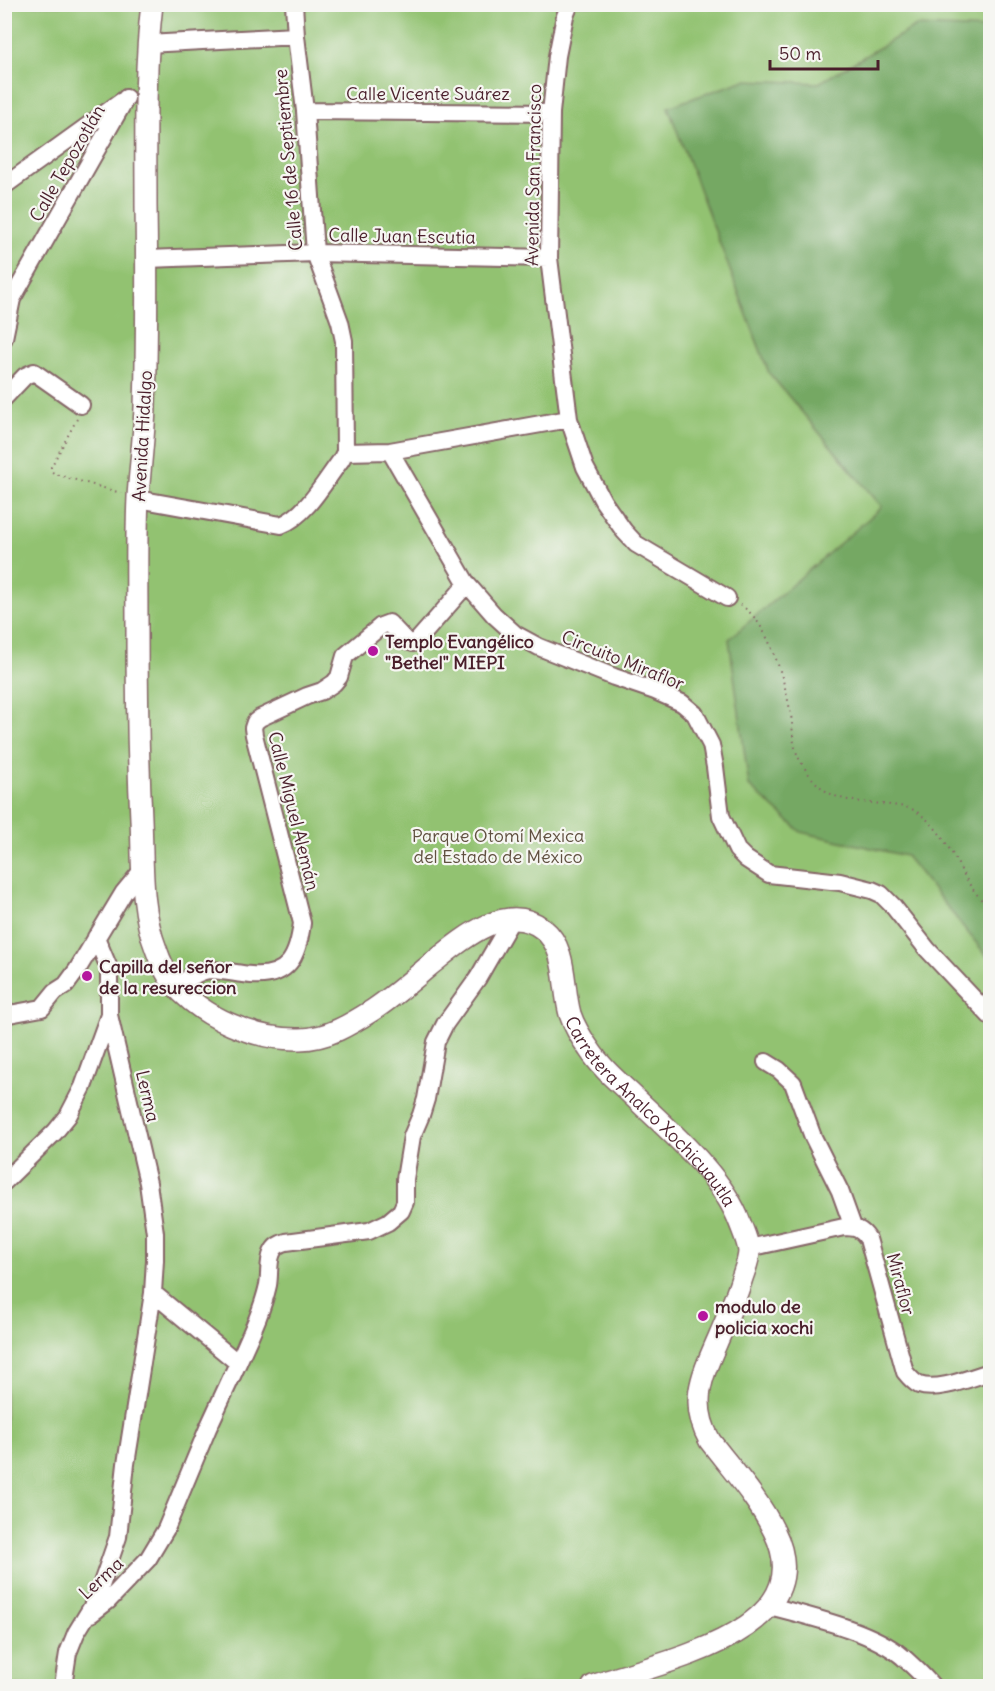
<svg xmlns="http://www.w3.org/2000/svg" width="995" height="1691" viewBox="0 0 995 1691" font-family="Delius,sans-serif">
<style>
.green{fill:#92c271;stroke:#6e704e;stroke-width:1.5}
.forest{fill:#75a863;stroke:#606447;stroke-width:1.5}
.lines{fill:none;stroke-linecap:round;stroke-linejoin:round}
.minor-casing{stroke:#866668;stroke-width:20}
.major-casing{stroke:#866668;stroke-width:24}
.path{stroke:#866668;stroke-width:2;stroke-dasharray:1.5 4.5;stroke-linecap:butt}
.minor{stroke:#fff;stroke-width:16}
.major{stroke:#fff;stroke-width:21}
.poi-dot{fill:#b5179e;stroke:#f6f6f2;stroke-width:2}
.labels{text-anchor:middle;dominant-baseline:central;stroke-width:4.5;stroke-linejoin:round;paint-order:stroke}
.street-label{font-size:18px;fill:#4a1f2b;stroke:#f6f6f2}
.poi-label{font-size:18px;font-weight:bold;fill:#4a1f2b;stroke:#f6f6f2;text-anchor:start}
.park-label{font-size:18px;fill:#605040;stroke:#f6f6f2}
</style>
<rect width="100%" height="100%" fill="#f6f6f2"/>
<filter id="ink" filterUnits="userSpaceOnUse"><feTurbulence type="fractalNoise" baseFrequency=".0167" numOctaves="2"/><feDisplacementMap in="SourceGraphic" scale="12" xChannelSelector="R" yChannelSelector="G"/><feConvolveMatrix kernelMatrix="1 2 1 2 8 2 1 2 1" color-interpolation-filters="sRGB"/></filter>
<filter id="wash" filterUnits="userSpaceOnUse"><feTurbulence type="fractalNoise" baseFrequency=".008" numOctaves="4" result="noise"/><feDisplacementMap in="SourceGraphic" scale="24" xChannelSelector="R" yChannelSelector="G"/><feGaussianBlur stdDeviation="1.35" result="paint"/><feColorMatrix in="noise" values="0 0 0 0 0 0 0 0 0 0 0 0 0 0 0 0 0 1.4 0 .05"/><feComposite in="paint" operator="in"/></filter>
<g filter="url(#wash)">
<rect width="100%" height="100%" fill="#f4ead9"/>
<path class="green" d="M 5,5 L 990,5 L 990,1686 L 5,1686 Z"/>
<path class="forest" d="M 916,26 L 990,29 L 990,960 L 906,856 L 801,832 L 749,786 L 729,639 L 882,507 L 769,373 L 668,107 L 745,80 L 819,83 Z"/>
</g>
<g filter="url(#ink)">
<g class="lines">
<g class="minor-casing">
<path id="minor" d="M 294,4 L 296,36 L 305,111 L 315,253 L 340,322 L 344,341 L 345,452
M 570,4 L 565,16 L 557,56 L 551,113 L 549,258 L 569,419 L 585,467 L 603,501 L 624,531 L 636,544 L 727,598
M 147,44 L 296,36
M 305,111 L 551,113
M 4,186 L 122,101
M 147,259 L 315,253 L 549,258
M 4,309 L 12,299 L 126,98
M 4,338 L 12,299
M 4,398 L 25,376 L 34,372 L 81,405
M 390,451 L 467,584 L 494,615 L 515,634 L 539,647 L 614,677 L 655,691 L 682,703 L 695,714 L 711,745 L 715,767 L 721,816 L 737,850 L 746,859 L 769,874 L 840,882 L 872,890 L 881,894 L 893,906 L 927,949 L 990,1016
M 138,499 L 281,525 C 306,516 325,481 341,460 L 345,452 L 390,451 L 569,419
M 176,986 C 186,980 198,971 209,970 C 224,970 237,974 251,975 C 289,978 298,956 302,923 L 254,735 L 253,728 L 255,722 L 260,718 L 307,696 L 322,691 L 334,683 L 339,677 L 345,656 L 381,626 L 389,623 L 406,641 L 413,643 L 417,641 L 467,584
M 4,1015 L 42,1008 L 55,992 L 66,985 L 77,970 L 124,892 L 143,869
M 766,1062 L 779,1070 L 793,1083 L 813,1137 L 840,1191 L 853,1227
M 4,1182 L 55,1132 L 68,1116 L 83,1087 L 109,1015 L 109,968 L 96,937
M 749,1248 L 844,1227 C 855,1227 862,1229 868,1239 L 905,1372 C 909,1377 913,1382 919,1385 C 938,1392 972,1377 990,1372
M 238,1363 C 249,1338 262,1312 268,1285 C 270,1274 268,1262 272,1253 C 275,1246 279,1244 286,1242 L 369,1231 L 388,1222 L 401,1211 L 405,1202 L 405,1179 L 412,1136 L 421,1115 L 426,1099 L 436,1042 L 445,1024 L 478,978 L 512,919
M 770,1606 C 810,1617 871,1630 903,1657 C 913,1666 924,1676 932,1686
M 91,1614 L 108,1601 L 148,1559 L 166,1529 L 208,1428 L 238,1363 L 153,1293
M 63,1686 L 68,1653 L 76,1633 L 96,1600 L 118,1537 L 126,1464 L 153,1293 L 155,1260 L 155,1233 L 148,1183 L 109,1015"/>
</g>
<g class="major-casing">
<g id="major">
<path id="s1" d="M 152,4 C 144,71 146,138 146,206 C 147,273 147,340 145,407 C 144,437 140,467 138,497 C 136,541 137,585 137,628 C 137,692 138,756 141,819 C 143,862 140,908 156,949 C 160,961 166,974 174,984 C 203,1018 255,1040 300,1039 C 327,1039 351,1024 373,1010 C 393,997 411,981 429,966 C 458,943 505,899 543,929 C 568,949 562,986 570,1014 C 574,1026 582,1039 589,1049 C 600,1066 615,1079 630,1093 C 667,1129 722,1174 740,1223 C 743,1231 748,1242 749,1251 C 749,1261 744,1271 741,1281 C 735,1300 727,1318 719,1337 C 703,1374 688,1402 710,1441 C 732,1470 758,1498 774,1531 C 825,1634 656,1662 593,1686"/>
</g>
</g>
<path class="path" d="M 77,419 L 51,467 L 51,471 L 55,474 L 121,493
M 740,605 C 769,621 785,683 791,715 C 794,735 791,748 804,767 C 828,805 852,800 891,805 C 900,806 910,807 917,812 C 942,828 953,857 968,882 C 974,892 983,901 990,910"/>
<use href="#minor" class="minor"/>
<use href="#major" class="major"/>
</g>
</g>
<g class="poi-dot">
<circle cx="373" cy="651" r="6"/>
<circle cx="87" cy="976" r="6"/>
<circle cx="703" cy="1316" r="6"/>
</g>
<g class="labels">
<g class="street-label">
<text x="428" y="93">Calle Vicente Suárez</text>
<text transform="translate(288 160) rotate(-95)">Calle 16 de Septiembre</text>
<text transform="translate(67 163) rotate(-60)">Calle Tepozotlán</text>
<text transform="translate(533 175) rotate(-89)">Avenida San Francisco</text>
<text transform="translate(402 236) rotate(1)">Calle Juan Escutia</text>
<text transform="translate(142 436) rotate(-87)">Avenida Hidalgo</text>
<text transform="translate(623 660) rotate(22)">Circuito Miraflor</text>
<text transform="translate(294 811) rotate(76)">Calle Miguel Alemán</text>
<text transform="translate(148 1096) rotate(77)">Lerma</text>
<text stroke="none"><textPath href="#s1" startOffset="1628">Carretera Analco Xochicuautla</textPath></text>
<text transform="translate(901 1284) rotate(75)">Miraflor</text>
<text transform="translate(101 1578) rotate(-43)">Lerma</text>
</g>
<g class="poi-label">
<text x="385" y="641">Templo Evangélico<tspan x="385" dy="21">"Bethel" MIEPI</tspan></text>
<text x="99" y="966">Capilla del señor<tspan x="99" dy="21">de la resureccion</tspan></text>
<text x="715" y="1306">modulo de<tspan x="715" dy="21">policia xochi</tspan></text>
</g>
<g class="park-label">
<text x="498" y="835">Parque Otomí Mexica<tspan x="498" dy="21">del Estado de México</tspan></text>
</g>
</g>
<rect width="995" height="1691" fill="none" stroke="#f6f6f2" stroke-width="24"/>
<path d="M770 60v9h108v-9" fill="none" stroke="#4a1f2b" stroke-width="3"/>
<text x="779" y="60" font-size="18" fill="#4a1f2b" stroke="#f6f6f2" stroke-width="4.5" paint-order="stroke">50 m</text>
</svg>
